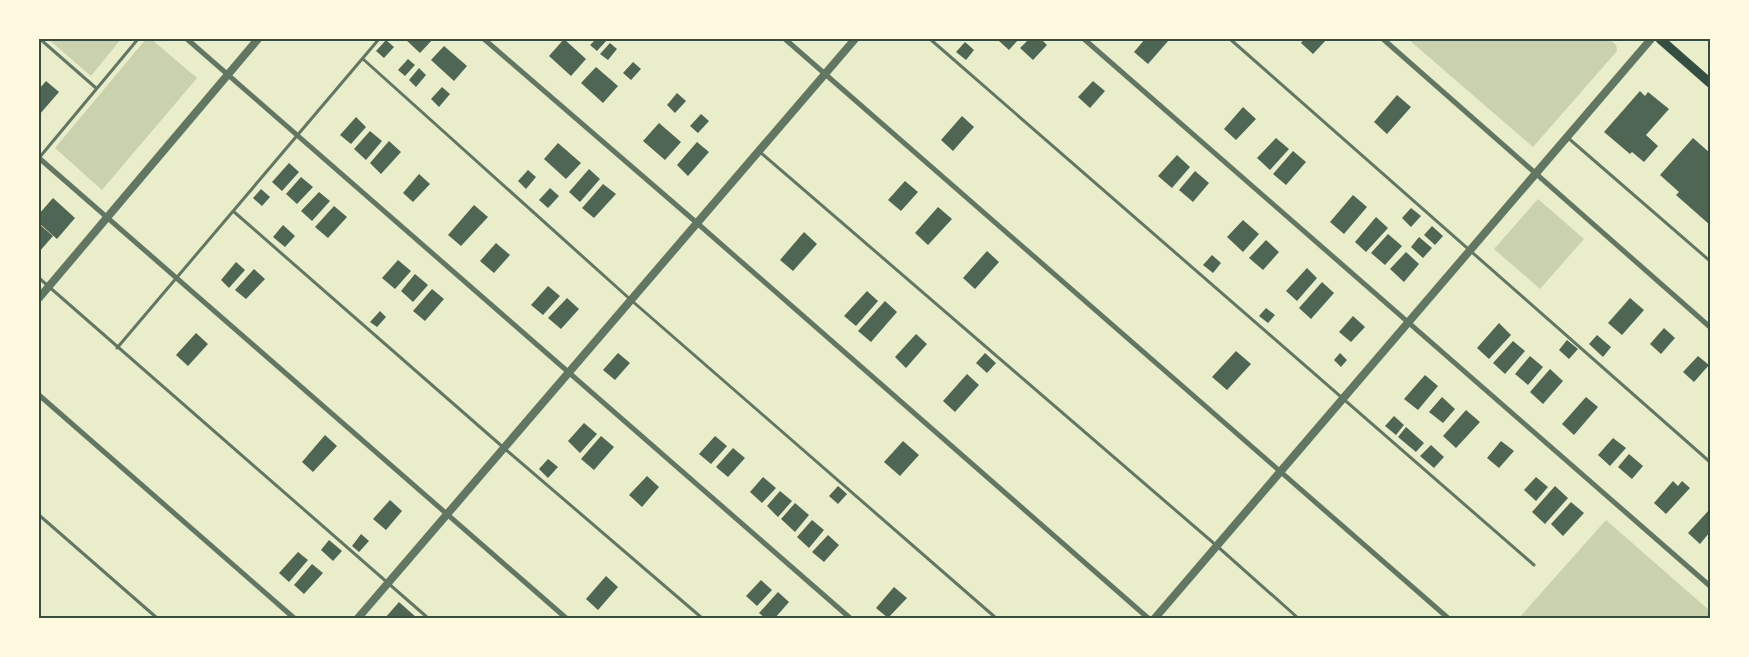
<svg xmlns="http://www.w3.org/2000/svg" width="1749" height="657" font-family="'Source Serif 4',serif">
<style>
.green{fill:#cad2ad}
.building{fill:#4f6655}
.lines{fill:none;stroke-linecap:round;stroke-linejoin:round}
.service{stroke:#617663;stroke-width:3}
.minor{stroke:#617663;stroke-width:5}
.tertiary{stroke:#617663;stroke-width:8}
.secondary{stroke:#344e41;stroke-width:9}
.neatline{fill:none;stroke:#344e41;stroke-width:2}
</style>
<rect width="100%" height="100%" fill="#e9edc9"/>
<path class="green" d="M48 39H121L91 76Z
M146 39H151L197 78 102 190 55 148Z
M1408 39H1609L1616 45 1617 51 1533 147Z
M1538 199 1584 239 1540 289 1494 249Z
M1606 520 1710 611V618H1519Z"/>
<path class="building" d="M405 39H433L420 53Z
M564 39 586 59 571 76 549 56Z
M596 39 607 40 597 51 590 45Z
M1001 39H1019L1009 50 999 41Z
M1029 39H1041L1047 45 1033 60 1020 48Z
M1145 39 1169 40 1148 64 1134 52Z
M1304 39H1327L1313 54 1301 43Z
M386 40 394 47 384 58 376 51Z
M965 42 974 50 966 60 956 52Z
M610 43 617 49 608 60 600 54Z
M444 46 467 66 454 81 431 60Z
M408 59 415 65 405 76 398 70Z
M633 62 641 69 631 80 623 73Z
M596 67 618 86 603 103 581 83Z
M419 68 426 75 416 87 409 80Z
M46 81 59 92 39 115V89Z
M1093 81 1105 91 1090 108 1078 97Z
M442 87 450 94 439 107 431 99Z
M1640 91 1645 96 1648 92 1669 109 1646 135 1658 146 1644 162 1632 152 1630 154 1604 132Z
M677 93 686 101 675 113 667 105Z
M1397 95 1411 107 1387 134 1374 122Z
M1243 107 1256 119 1236 140 1224 129Z
M701 114 709 121 698 133 690 126Z
M962 116 974 127 953 151 941 140Z
M356 117 366 127 351 144 340 135Z
M659 123 681 142 665 160 643 141Z
M370 131 382 141 366 160 354 149Z
M1276 138 1289 149 1270 170 1257 158Z
M1693 138 1710 153V225L1676 195 1679 192 1660 175Z
M389 141 401 152 381 174 370 163Z
M697 142 709 152 688 176 677 165Z
M558 143 581 163 566 179 544 159Z
M1293 151 1306 162 1286 185 1273 174Z
M1177 155 1190 167 1172 188 1158 176Z
M289 163 299 172 282 191 272 182Z
M589 169 600 179 580 202 569 192Z
M528 170 536 177 526 189 518 181Z
M1195 171 1209 183 1193 202 1179 190Z
M419 174 430 184 413 202 403 193Z
M301 177 313 187 297 204 286 194Z
M905 181 918 192 901 211 888 200Z
M603 184 616 194 594 218 582 208Z
M550 188 559 196 548 208 539 200Z
M261 189 270 197 262 206 253 198Z
M319 192 330 201 312 221 301 211Z
M1353 195 1367 207 1344 234 1330 222Z
M53 198 75 218 57 239 39 223V214Z
M474 205 488 217 461 246 448 235Z
M334 206 347 217 328 238 315 227Z
M938 207 952 219 928 245 915 233Z
M1411 208 1421 216 1411 227 1402 218Z
M1376 217 1388 228 1366 252 1355 242Z
M1243 220 1259 234 1243 252 1227 237Z
M39 224 53 236 39 252Z
M283 225 295 236 285 247 273 237Z
M1432 226 1443 236 1435 245 1424 235Z
M804 232 817 244 793 271 780 260Z
M1388 234 1402 246 1385 265 1371 253Z
M1419 237 1432 248 1423 258 1411 247Z
M1266 240 1279 252 1263 270 1249 258Z
M496 243 510 255 494 273 480 261Z
M987 251 999 262 975 289 963 278Z
M1406 252 1419 264 1404 282 1390 269Z
M1212 255 1221 263 1213 273 1203 265Z
M398 260 411 271 395 289 382 278Z
M236 262 245 270 229 288 221 280Z
M1307 268 1317 278 1297 301 1286 291Z
M254 269 265 279 246 299 235 290Z
M415 274 428 285 413 302 401 291Z
M1322 282 1334 293 1311 319 1299 308Z
M548 286 560 296 543 315 531 305Z
M432 289 444 299 425 321 413 311Z
M867 291 878 301 856 326 844 316Z
M567 298 579 309 561 329 548 318Z
M1630 298 1644 310 1622 335 1608 323Z
M885 301 897 312 871 342 858 331Z
M1266 308 1275 315 1268 323 1259 316Z
M380 311 386 317 377 327 370 322Z
M1353 316 1365 327 1351 342 1339 332Z
M1499 323 1511 335 1489 359 1477 348Z
M1664 328 1675 338 1661 354 1650 344Z
M196 333 208 344 188 366 176 355Z
M916 334 927 344 906 368 895 357Z
M1597 335 1611 347 1603 357 1589 344Z
M1567 340 1578 349 1569 359 1559 350Z
M1513 341 1525 351 1505 374 1493 363Z
M1236 351 1251 364 1227 390 1212 377Z
M618 353 630 363 615 380 603 370Z
M985 353 996 363 987 373 976 363Z
M1340 353 1347 360 1341 367 1334 360Z
M1530 356 1543 367 1528 385 1515 374Z
M1698 356 1709 365 1694 382 1683 372Z
M1550 369 1563 381 1543 404 1530 392Z
M967 374 979 385 955 412 943 401Z
M1425 375 1438 386 1418 410 1404 399Z
M1442 397 1455 409 1443 423 1429 412Z
M1586 397 1598 407 1574 435 1562 424Z
M1466 410 1480 422 1456 448 1443 436Z
M1394 416 1404 425 1396 435 1385 426Z
M584 423 597 434 580 453 568 441Z
M1406 427 1424 443 1416 452 1398 437Z
M325 435 337 446 313 472 302 462Z
M601 436 614 447 594 470 581 459Z
M715 436 727 446 711 464 699 454Z
M1613 438 1626 448 1610 466 1598 455Z
M903 441 919 455 900 476 884 462Z
M1501 441 1514 451 1499 468 1487 458Z
M1431 445 1444 457 1434 468 1420 456Z
M733 448 745 458 728 477 716 467Z
M1629 454 1643 466 1632 479 1618 467Z
M548 459 558 467 548 478 539 469Z
M647 476 659 487 642 507 629 495Z
M763 477 776 488 762 503 750 492Z
M1536 477 1548 487 1536 501 1524 490Z
M1673 481 1678 486 1682 481 1690 488 1666 514 1654 503Z
M838 486 847 494 838 504 829 496Z
M1555 486 1568 498 1545 524 1532 512Z
M780 491 792 501 778 517 767 506Z
M390 500 402 511 386 530 373 519Z
M1571 502 1584 513 1563 536 1551 524Z
M795 503 809 515 795 532 781 519Z
M1710 509V532L1700 544 1688 533Z
M812 520 824 530 809 548 797 537Z
M361 534 369 541 359 552 352 546Z
M828 535 839 545 824 562 812 552Z
M329 540 342 551 333 561 321 550Z
M298 552 308 560 289 582 279 573Z
M312 564 323 573 304 594 294 585Z
M606 576 618 587 598 610 586 599Z
M761 580 772 590 757 606 746 596Z
M894 587 907 598 888 618 876 608Z
M778 592 789 602 775 618H765L759 613Z
M399 602 417 618H385Z"/>
<g class="lines">
<path class="service" d="M40 39 96 88
M930 39 1534 565
M1230 39 1710 462
M363 59 631 300 996 618
M1567 137 1710 261
M760 152 1217 546 1298 618
M39 158 138 39
M233 211 504 448 702 618
M39 278 428 618
M117 348 379 39
M39 515 157 618"/>
<path class="minor" d="M187 39 850 618
M484 39 697 223 1148 618
M785 39 1448 618
M1084 39 1710 586
M1383 39 1710 327
M39 158 566 618
M39 395 294 618"/>
<path class="tertiary" d="M39 298 258 39
M358 618 855 39
M1155 618 1651 39"/>
<path class="secondary" d="M1660 39 1710 83"/>
</g>
<rect width="1749" height="657" fill="none" stroke="#fefae0" stroke-width="80"/>
<rect x="40" y="40" width="1669" height="577" class="neatline"/>
</svg>
